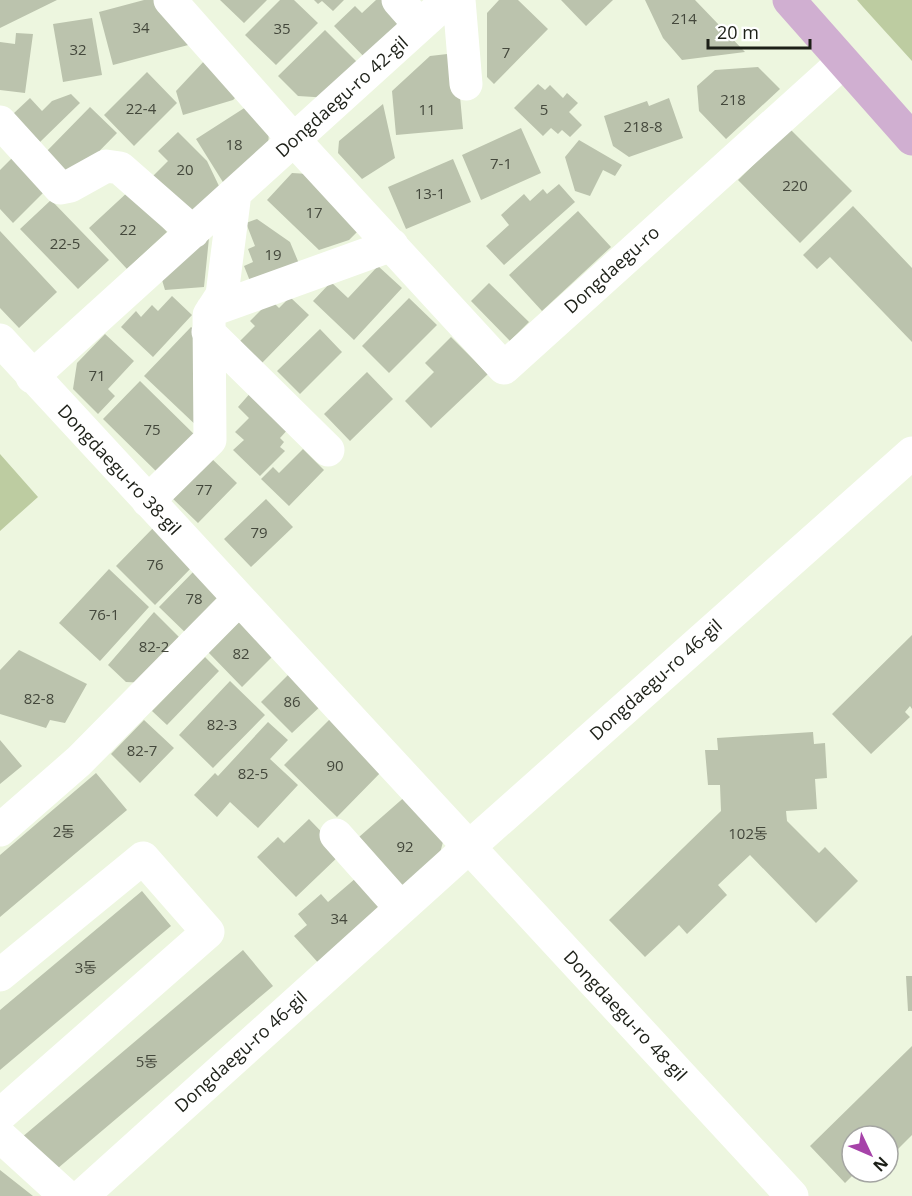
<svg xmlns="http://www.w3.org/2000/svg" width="912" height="1196" font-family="'Open Sans','Noto Sans KR',sans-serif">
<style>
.green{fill:#bdcca1}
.building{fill:#bbc3ad}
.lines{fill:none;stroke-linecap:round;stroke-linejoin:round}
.minor{stroke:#fff;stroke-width:33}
.major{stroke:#d0afd1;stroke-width:33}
.labels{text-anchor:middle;stroke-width:4.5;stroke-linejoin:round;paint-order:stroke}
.number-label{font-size:15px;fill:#44483c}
.street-label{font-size:18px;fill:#1c1f17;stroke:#fff}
</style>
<rect width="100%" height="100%" fill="#edf6df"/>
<path class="green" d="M857 0H912V61L863 7Z
M0 454 38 497 0 531Z"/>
<path class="building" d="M0 0H57L0 28Z
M144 0H155L192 44 113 65 99 12Z
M220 0H267L244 23Z
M280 0H294L318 23 276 65 245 35Z
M314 0H344L333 11 322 1 318 4Z
M376 0H385L404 32 371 64 334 26 355 6 362 13Z
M499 0H518L548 29 494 84 487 77V13Z
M561 0H613L586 26Z
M645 0H695L745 52 682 60 663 38Z
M92 18 102 75 63 82 53 24Z
M325 30 362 67 330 98 298 96 278 76Z
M16 33 33 34 25 93 0 90V42L15 44Z
M456 53 463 129 396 135 392 91 430 56Z
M206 59 238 95 233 100 183 115 176 91Z
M758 67 780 89 726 139 699 111 697 86 715 70Z
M147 72 177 103 134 146 104 115Z
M538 84 545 90 550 85 563 98 567 93 578 103 569 112 582 125 570 137 562 130 558 134 551 128 543 136 514 108Z
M71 94 80 103 40 142 13 114 30 98 42 111 52 101Z
M669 98 683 138 629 157 613 146 604 116 647 101 649 106Z
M383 104 395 158 362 179 338 153 339 141Z
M249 105 269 127 268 152 226 187 196 139Z
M90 107 117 133 70 181 43 155Z
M521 128 541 173 481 200 462 155Z
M790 129 852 191 800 243 738 180Z
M178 132 207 161 219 186 189 216 151 178 168 161 158 151Z
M579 140 622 165 615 176 603 170 590 196 575 191 565 157Z
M15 155 47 189 13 223 0 209V170Z
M453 159 471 202 406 229 388 187Z
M292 173 308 174 362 227 349 240 319 250 267 200Z
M559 184 575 202 504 265 486 246 509 225 501 215 524 194 530 201 543 189 547 194Z
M130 190 167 232 127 269 89 228Z
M51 200 109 260 78 289 20 229Z
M853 206 912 268V342L830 257 817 269 803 255Z
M578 211 611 247 542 311 509 275Z
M257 219 290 242 300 266 252 286 244 266 253 262 248 249 255 246 246 223Z
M0 231 57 292 19 328 0 308Z
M209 238 204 287 165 290 162 280Z
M378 266 402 288 354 340 313 301 331 282 348 298Z
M489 283 529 322 510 341 471 301Z
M172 296 192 315 153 357 121 327 136 311 141 317 152 305 158 311Z
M290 297 309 315 262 363 239 342 255 326 250 321 271 300 279 308Z
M409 298 437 325 389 373 362 346Z
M191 327 203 337 200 429 144 376Z
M320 329 342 352 300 394 277 371Z
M105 334 134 361 108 389 115 396 98 414 73 389 77 363Z
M451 337 488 374 431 428 405 401 434 372 425 363Z
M367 372 393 399 350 441 324 414Z
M140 381 201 441 164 479 103 419Z
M253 390 290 427 280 438 284 442 280 447 285 451 260 476 233 450 244 440 235 432 249 418 238 407Z
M303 449 324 470 289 506 261 479 273 467 279 473Z
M210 457 237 483 198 523 171 497Z
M266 499 293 527 251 567 224 539Z
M155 526 194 565 155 605 116 566Z
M197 568 220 590V612L193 640 159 607Z
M109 569 149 607 100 661 59 623Z
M154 612 186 644 148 683 126 682 108 665Z
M239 622 273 656 242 687 208 652Z
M912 635V709L910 706 905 712 910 717 871 754 832 714Z
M19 650 87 684 65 723 50 720 46 728 0 714V670Z
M205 657 219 671 167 725 152 711Z
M292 671 324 703 292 733 261 702Z
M230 681 265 715 213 768 179 735Z
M334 715 386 767 337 817 284 765Z
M144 720 174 748 140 783 111 754Z
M268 722 288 740 270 759 298 785 258 828 230 802 217 817 194 795 215 773 218 776Z
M813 732 814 744 825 743 827 778 815 779 817 809 786 811 787 821 819 853 825 847 858 881 816 923 750 855 718 885 727 895 687 934 679 925 645 957 609 920 721 811 720 785H708L705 750H718L717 738Z
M0 740 22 766 0 784Z
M96 773 127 810 0 917V855Z
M408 794 444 838 439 857 403 888 359 837Z
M309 819 342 853 296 897 257 857 278 837 284 843Z
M356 878 385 911 322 967 294 936 307 925 298 914 321 894 328 902Z
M142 891 171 926 0 1070V1010Z
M243 950 273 986 51 1174 21 1138Z
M906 976H912V1011H908Z
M912 1046V1135L888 1159V1136H852V1172H856L845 1183 810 1146Z
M0 1170 33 1196H0Z"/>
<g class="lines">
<path class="minor" d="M170 0 294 140 504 368 843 62
M398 0 420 25
M459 0 466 84
M0 122 60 188 70 186 106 166 120 168 193 232
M212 310 392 245
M208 332 328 450
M0 340 792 1196
M32 377 448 0
M148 501 210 440 209 315 222 295 235 193
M0 830 79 761 239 599
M336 835 401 908
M0 975 143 858 208 932 0 1115
M0 1136 66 1196
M82 1196 469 847 912 453"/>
<path class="major" d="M789 0 912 139"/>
</g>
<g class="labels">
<g class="number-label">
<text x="684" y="24">214</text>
<text x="141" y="33">34</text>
<text x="282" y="34">35</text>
<text x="78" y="55">32</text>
<text x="506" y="58">7</text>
<text x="733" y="105">218</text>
<text x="141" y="114">22-4</text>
<text x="427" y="115">11</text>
<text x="544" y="115">5</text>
<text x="643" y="132">218-8</text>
<text x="234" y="150">18</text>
<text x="501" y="169">7-1</text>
<text x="185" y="175">20</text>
<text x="795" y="191">220</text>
<text x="430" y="199">13-1</text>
<text x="314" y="218">17</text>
<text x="128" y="235">22</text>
<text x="65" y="249">22-5</text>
<text x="273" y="260">19</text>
<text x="97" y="381">71</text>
<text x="152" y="435">75</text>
<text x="204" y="495">77</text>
<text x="259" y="538">79</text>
<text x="155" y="570">76</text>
<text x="194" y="604">78</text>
<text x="104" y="620">76-1</text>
<text x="154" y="652">82-2</text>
<text x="241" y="659">82</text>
<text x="39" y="704">82-8</text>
<text x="292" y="707">86</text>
<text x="222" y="730">82-3</text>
<text x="142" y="756">82-7</text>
<text x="335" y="771">90</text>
<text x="253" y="779">82-5</text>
<text x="64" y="837">2동</text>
<text x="748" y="839">102동</text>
<text x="405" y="852">92</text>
<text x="339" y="924">34</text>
<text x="86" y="973">3동</text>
<text x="147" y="1067">5동</text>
</g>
<g class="street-label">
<text transform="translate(342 97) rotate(-42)" y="6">Dongdaegu-ro 42-gil</text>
<text transform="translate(612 270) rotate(-42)" y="6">Dongdaegu-ro</text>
<text transform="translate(119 470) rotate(47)" y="6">Dongdaegu-ro 38-gil</text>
<text transform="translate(656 680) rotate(-42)" y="6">Dongdaegu-ro 46-gil</text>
<text transform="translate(625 1016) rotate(47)" y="6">Dongdaegu-ro 48-gil</text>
<text transform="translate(241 1052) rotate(-42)" y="6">Dongdaegu-ro 46-gil</text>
</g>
</g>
<g transform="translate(870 1154) rotate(134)"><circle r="28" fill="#ffffff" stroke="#a4a5a2" stroke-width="1.5"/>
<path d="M0-4.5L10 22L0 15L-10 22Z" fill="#a643a9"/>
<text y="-9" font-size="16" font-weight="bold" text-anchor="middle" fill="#1c1f17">N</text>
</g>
<path d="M708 39v9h102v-9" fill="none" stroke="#1c1f17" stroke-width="3"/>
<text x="717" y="39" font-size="18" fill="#1c1f17" stroke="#ffffff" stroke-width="4.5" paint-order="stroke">20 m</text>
</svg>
